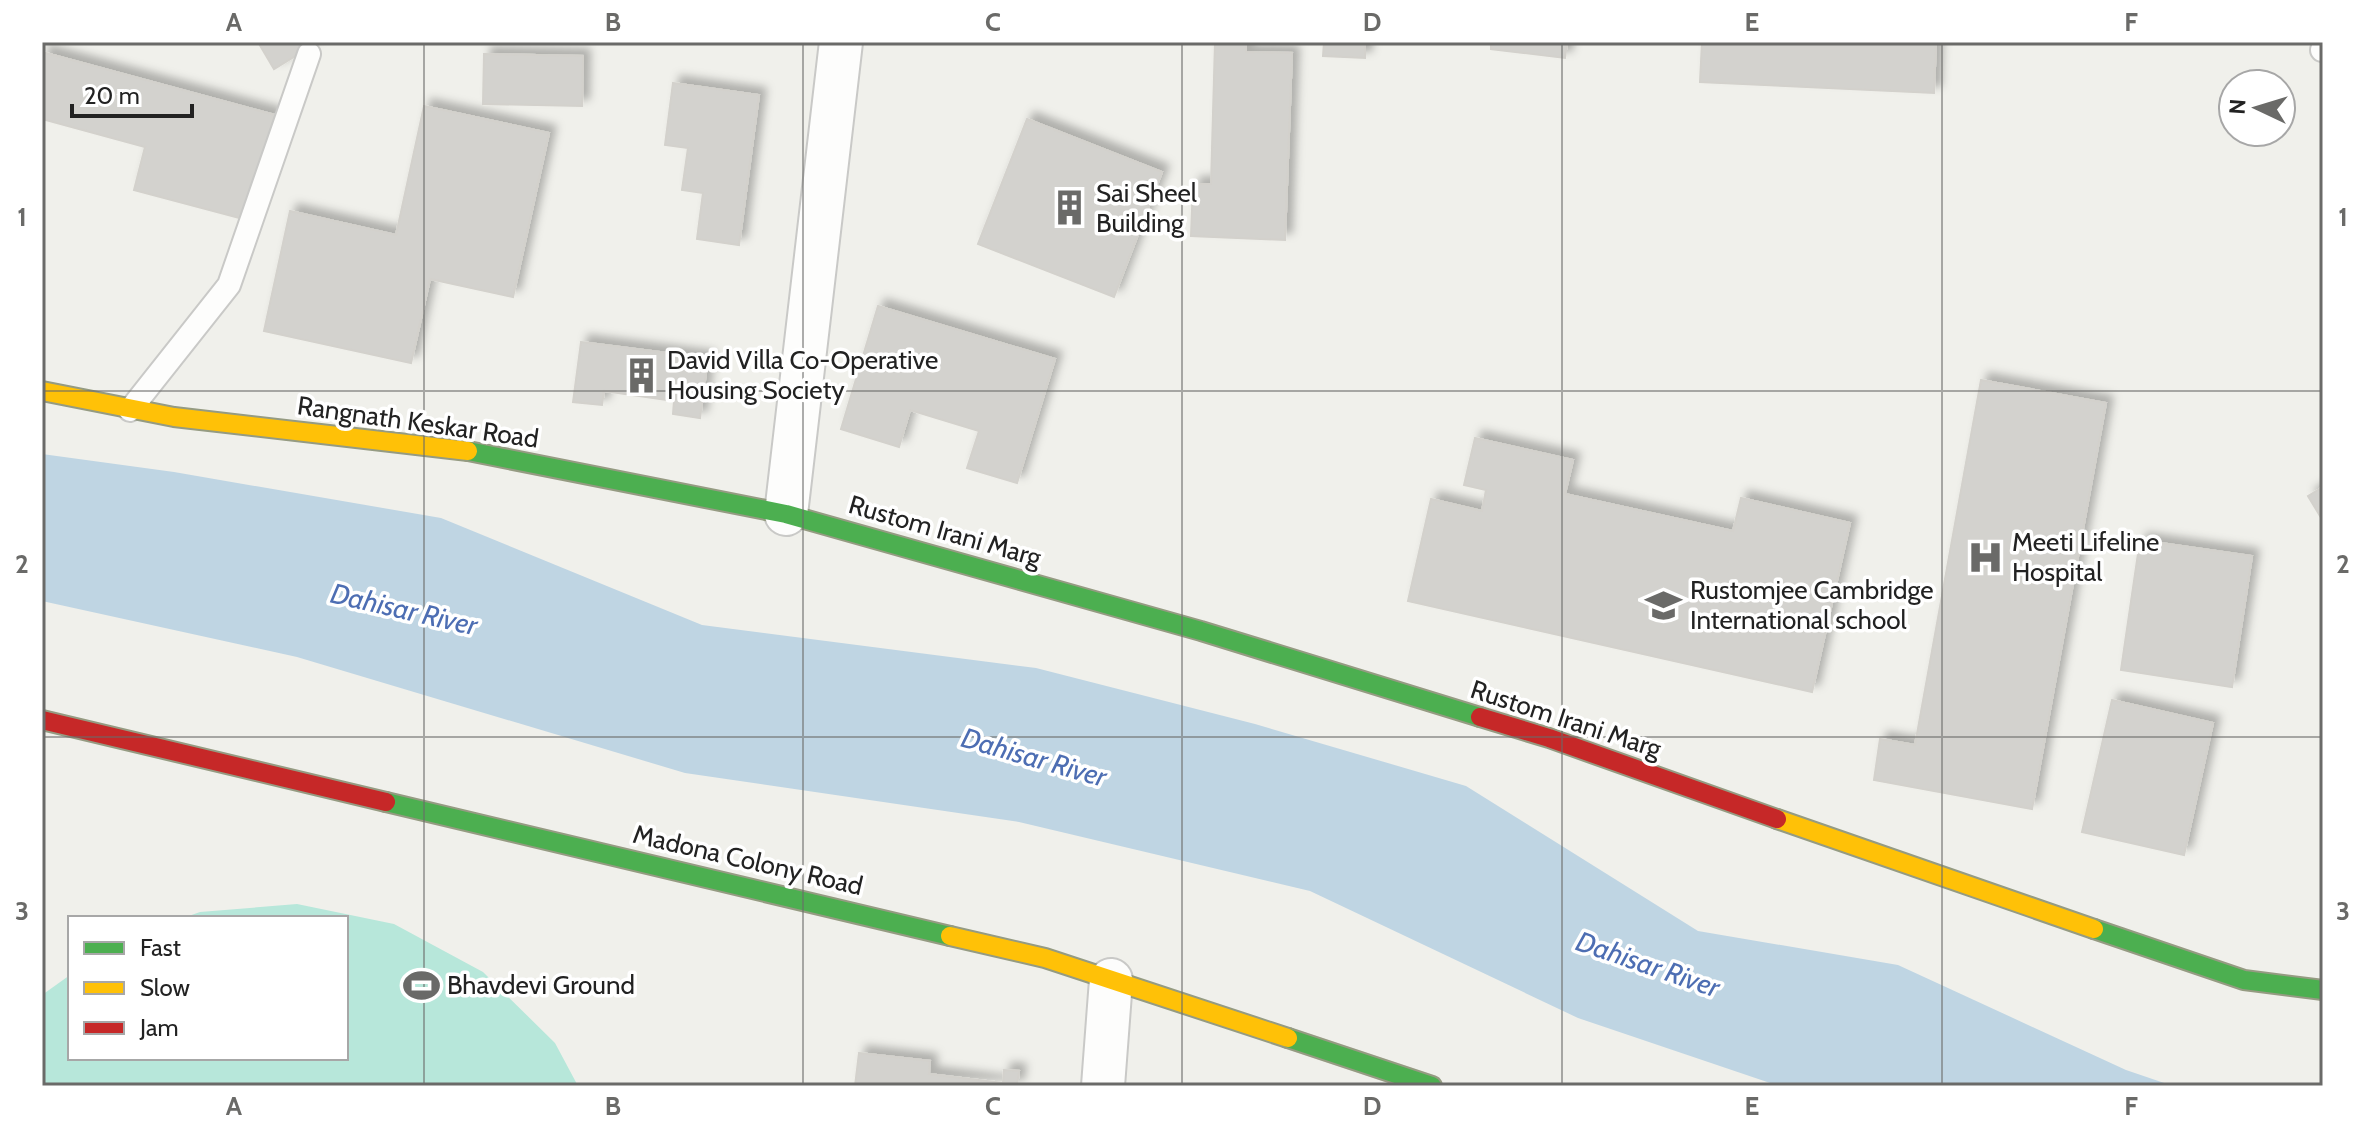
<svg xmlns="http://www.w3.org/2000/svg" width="2365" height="1128" font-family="Cabin,sans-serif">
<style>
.pitch{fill:#b7e7da}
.water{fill:#bfd5e3}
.building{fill:#d3d2ce;stroke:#d3d1cc;stroke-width:2;filter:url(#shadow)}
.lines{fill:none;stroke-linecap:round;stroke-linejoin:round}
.lane-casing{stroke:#c9c9c7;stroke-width:26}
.street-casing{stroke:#c9c9c7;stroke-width:46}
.fast-casing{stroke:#959b82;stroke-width:22}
.slow-casing{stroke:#959b82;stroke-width:22}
.jam-casing{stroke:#959b82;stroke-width:22}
.lane{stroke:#fdfdfc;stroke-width:22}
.street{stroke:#fdfdfc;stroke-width:42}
.fast{stroke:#4caf50;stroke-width:18}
.slow{stroke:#ffc107;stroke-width:18}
.jam{stroke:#c62828;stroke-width:18}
.grid{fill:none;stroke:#6a6a68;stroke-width:2;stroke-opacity:0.55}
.labels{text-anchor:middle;stroke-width:7;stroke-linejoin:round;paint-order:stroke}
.poi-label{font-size:26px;fill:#222;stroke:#fff;text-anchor:start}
.street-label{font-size:26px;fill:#222;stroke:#fff}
.water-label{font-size:28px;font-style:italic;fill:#4d6eb3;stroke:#fff}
.neatline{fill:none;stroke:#6a6a68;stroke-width:3}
.grid-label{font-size:26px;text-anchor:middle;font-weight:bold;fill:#6a6a68}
</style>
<defs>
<filter id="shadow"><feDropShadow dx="7" dy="-7" stdDeviation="4" flood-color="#0004"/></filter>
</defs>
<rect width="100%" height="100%" fill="#f0f0eb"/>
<path class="pitch" d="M297 904 394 924 483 972 555 1043 578 1086H42V995L70 975V1058H346V918H183L200 912Z"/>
<path class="water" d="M42 454 174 472 441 518 702 625 1036 668 1255 724 1466 786 1698 931 1898 965 2126 1070 2173 1086H1779L1578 1018 1310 891 1019 822 685 773 297 657 42 601Z"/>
<path class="building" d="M258 42H318L274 69Z
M1215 42H1246V52L1292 53 1285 240 1191 236 1193 184H1211Z
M1324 42H1365V58L1323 56Z
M1491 42H1567L1565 58 1491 49Z
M1702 42H1936L1934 93 1700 82Z
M42 52 275 115 247 220 134 190 145 147 42 119Z
M484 54 583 56 582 106 483 104Z
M673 83 759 95 739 245 697 239 703 193 682 190 688 148 665 145Z
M424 106 549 133 513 297 430 279 411 363 264 331 290 211 396 235Z
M1027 119 1162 172 1114 297 978 244Z
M878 306 1055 359 1017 483 967 468 979 431 910 410 899 447 841 429Z
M581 342 708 358 700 418 673 414 674 401 604 391 602 405 573 402Z
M1981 380 2106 403 2032 809 1874 780 1880 739 1915 745Z
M1475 438 1573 460 1565 494 1733 531 1741 498 1850 523 1812 692 1408 601 1431 499 1482 511 1486 490 1464 485Z
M2323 487V521L2308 496Z
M2140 540 2252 556 2232 687 2121 670Z
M2112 700 2213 723 2184 855 2082 832Z
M859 1053 930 1061 929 1074 1003 1083 1004 1070 1019 1071 1017 1086H855Z"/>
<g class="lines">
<defs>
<path id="lane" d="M2322 50H2323
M130 410 229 285 309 54"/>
<path id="street" d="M786 514 841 42
M1103 1086 1111 980"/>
<path id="fast" d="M468 451 786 514 1201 631 1480 717
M386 802 950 936
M2094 929 2244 980 2323 990
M1288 1038 1432 1086"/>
<path id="slow" d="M42 391 174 417 468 451
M1777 819 2094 929
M950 936 1045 958 1288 1038"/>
<path id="jam" d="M1480 717 1549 738 1777 819
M42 720 386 802"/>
</defs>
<use href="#lane" class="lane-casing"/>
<use href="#street" class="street-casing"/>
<use href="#fast" class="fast-casing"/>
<use href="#slow" class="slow-casing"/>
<use href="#jam" class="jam-casing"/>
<use href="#lane" class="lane"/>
<use href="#street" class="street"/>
<use href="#fast" class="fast"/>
<use href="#slow" class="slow"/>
<use href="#jam" class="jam"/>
</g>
<path class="grid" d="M424 42V1086M803 42V1086M1182 42V1086M1562 42V1086M1942 42V1086M42 391H2323M42 737H2323"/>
<defs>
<symbol id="building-bare" viewBox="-9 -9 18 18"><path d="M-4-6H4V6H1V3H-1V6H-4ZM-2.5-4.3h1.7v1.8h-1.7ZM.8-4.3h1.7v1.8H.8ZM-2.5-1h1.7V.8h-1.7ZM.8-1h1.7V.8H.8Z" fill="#6a6a68" stroke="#fff" stroke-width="2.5" paint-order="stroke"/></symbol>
<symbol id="hospital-bare" viewBox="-9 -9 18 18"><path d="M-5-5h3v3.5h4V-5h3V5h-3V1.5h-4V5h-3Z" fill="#6a6a68" stroke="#fff" stroke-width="2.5" paint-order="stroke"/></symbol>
<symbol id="school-bare" viewBox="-9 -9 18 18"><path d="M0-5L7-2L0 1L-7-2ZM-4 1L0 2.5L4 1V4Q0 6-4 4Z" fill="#6a6a68" stroke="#fff" stroke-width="2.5" paint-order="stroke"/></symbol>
<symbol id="stadium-bare" viewBox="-9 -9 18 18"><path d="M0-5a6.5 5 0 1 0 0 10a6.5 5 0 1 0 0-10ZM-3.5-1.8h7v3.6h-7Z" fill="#6a6a68" stroke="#fff" stroke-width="2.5" paint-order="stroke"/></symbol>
</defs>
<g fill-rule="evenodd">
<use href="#building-bare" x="1044" y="182" width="51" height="51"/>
<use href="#building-bare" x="616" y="350" width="51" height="51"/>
<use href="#hospital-bare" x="1960" y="532" width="51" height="51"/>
<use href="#school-bare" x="1638" y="580" width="51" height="51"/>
<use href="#stadium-bare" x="396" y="960" width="51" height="51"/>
</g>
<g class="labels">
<g class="poi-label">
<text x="1096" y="202">Sai Sheel<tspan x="1096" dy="30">Building</tspan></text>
<text x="667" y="369">David Villa Co-Operative<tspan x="667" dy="30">Housing Society</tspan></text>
<text x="2012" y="551">Meeti Lifeline<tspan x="2012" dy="30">Hospital</tspan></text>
<text x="1690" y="599">Rustomjee Cambridge<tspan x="1690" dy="30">International school</tspan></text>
<text x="447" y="994">Bhavdevi Ground</text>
</g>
<g class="street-label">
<text transform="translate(418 422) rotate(8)" y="9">Rangnath Keskar Road</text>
<text transform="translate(945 531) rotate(16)" y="9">Rustom Irani Marg</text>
<text transform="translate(1566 719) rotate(18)" y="9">Rustom Irani Marg</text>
<text transform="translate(748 860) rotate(13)" y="9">Madona Colony Road</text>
</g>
<g class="water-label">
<text transform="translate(404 609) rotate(13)" y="10">Dahisar River</text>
<text transform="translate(1034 757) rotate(16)" y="10">Dahisar River</text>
<text transform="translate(1648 964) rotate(19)" y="10">Dahisar River</text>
</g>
</g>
<rect width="2365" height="1128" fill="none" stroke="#ffffff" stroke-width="88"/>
<rect x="68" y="916" width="280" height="144" fill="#ffffff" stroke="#a7a7a7" stroke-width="2"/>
<rect x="84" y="942" width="40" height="12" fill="#4caf50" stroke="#a7a7a7" stroke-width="2"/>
<text x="140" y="956" font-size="24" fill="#222222">Fast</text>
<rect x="84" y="982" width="40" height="12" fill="#ffc107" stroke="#a7a7a7" stroke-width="2"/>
<text x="140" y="996" font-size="24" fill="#222222">Slow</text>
<rect x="84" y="1022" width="40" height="12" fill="#c62828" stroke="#a7a7a7" stroke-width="2"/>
<text x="140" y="1036" font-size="24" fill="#222222">Jam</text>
<g transform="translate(2257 108) rotate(274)"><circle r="38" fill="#ffffff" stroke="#a7a7a7" stroke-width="2"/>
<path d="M0-6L14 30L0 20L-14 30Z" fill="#6a6a68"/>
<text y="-12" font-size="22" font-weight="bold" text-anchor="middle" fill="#222222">N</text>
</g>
<path d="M72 104v12h120v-12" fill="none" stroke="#222222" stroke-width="4"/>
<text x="84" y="104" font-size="24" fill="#222222" stroke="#ffffff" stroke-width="6" paint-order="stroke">20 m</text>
<rect x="44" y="44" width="2277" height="1040" class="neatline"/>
<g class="grid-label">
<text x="234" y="31">A</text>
<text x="613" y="31">B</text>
<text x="993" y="31">C</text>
<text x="1372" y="31">D</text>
<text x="1752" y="31">E</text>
<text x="2131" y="31">F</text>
<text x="22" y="226">1</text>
<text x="2343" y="226">1</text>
<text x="22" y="573">2</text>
<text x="2343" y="573">2</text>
<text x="22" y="920">3</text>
<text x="2343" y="920">3</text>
<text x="234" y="1115">A</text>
<text x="613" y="1115">B</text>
<text x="993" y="1115">C</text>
<text x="1372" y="1115">D</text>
<text x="1752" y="1115">E</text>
<text x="2131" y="1115">F</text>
</g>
</svg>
